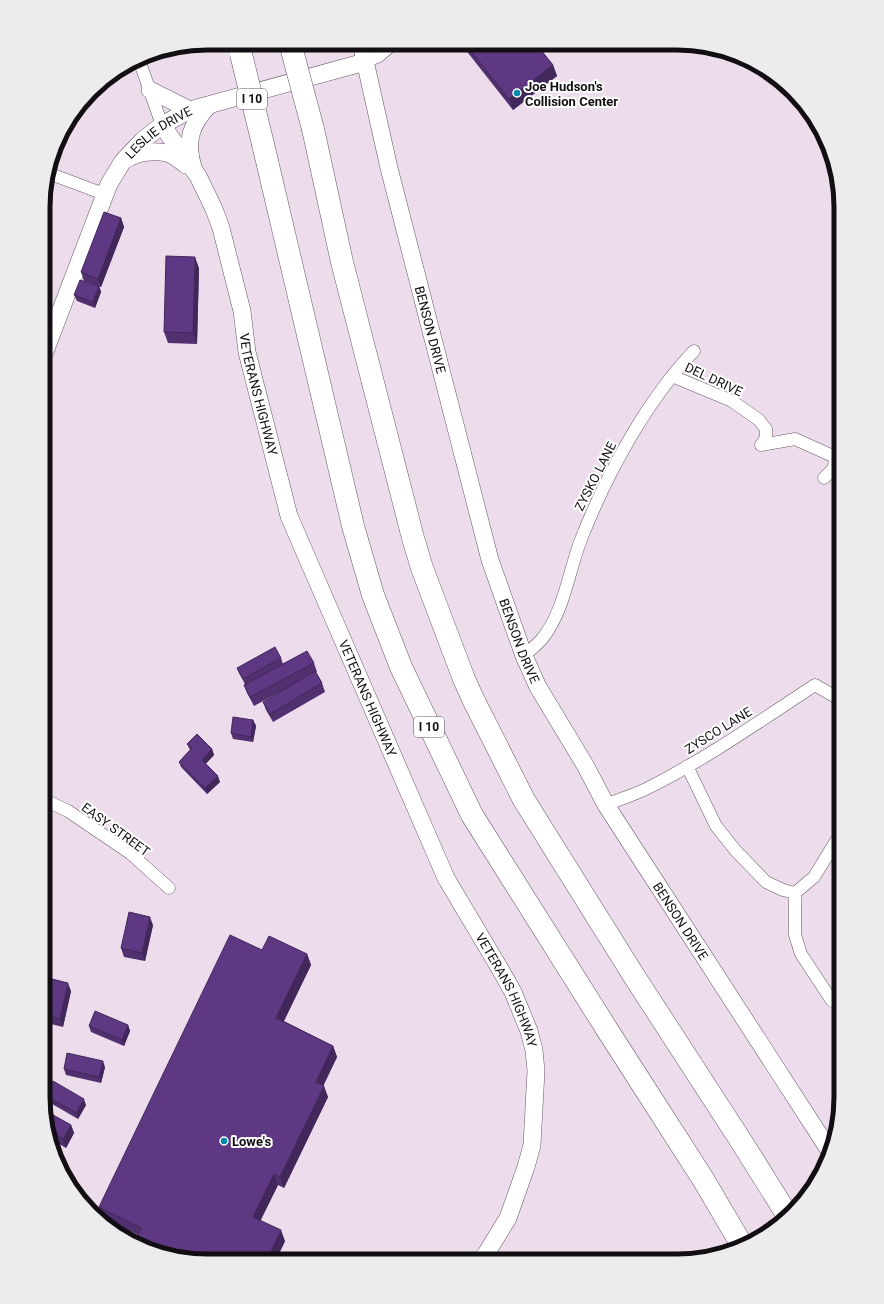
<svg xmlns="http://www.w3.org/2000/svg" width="884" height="1304" font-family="Roboto,sans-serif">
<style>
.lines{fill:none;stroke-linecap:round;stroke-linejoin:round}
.street-casing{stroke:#655865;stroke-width:13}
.secondary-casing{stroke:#655865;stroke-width:18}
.highway-casing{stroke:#655865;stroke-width:23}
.street{stroke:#fff;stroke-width:12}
.secondary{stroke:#fff;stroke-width:17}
.highway{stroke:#fff;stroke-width:22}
.highway-bridge-casing{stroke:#655865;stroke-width:23;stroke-linecap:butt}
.highway-bridge{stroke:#fff;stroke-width:22}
.wall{fill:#513070}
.shaded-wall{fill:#42275b}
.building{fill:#5e3882;stroke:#42275b}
.poi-dot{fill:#008aa9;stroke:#fff;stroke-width:1.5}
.labels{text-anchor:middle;stroke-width:4;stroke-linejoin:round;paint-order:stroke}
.shield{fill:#fff;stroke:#5a565a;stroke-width:1}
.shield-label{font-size:12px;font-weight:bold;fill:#130e13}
.poi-label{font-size:13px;font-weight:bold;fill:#130e13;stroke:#fff;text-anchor:start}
.street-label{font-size:13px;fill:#130e13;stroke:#fff}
.rim{fill:none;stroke:#130e13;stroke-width:5}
</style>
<rect width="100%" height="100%" fill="#edddec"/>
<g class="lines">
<defs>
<path id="street" d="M139 60 162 125
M365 62 379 56 393 44
M48 173 104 194
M672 376 732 401 759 420 766 429V438L761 445
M761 445 795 439 835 457 834 468 824 478
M524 656C530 650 537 645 542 639 566 609 569 566 584 532 609 470 648 399 694 351
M687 766 716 826 736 851 766 882 783 890 795 893
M43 799 68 811 130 853 169 888
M606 805C620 799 634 795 648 788 706 759 760 721 815 685L841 700
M795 893V935L801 954 832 1001
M795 893 814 877 841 833"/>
<g id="secondary">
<path id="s1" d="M361 43 389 168 490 560 524 656 538 687 585 765 606 805 831 1153"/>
<path d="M150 90 190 110"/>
<path id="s2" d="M162 125 198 176 214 209 221 228 242 311 247 352 289 516 446 878 500 969 513 992 529 1031 534 1050 536 1071 532 1145 526 1167 508 1218 486 1254 480 1260"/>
<path d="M127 159C138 152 154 150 167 153 174 155 181 161 186 165"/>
<path d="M193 167C185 141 191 124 209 105"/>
<path id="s3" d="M44 354 109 184 123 161 142 141 162 125 190 110 365 62"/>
</g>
<path id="highway" d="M313 129 342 262 413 538 422 568 464 679 473 699 524 800 634 976 741 1141 788 1216
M263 144 353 526 373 595 401 667 472 815 608 1031 703 1179 743 1247"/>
</defs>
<use href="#street" class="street-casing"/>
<use href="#secondary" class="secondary-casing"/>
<use href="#highway" class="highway-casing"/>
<use href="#street" class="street"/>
<use href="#secondary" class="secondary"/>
<use href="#highway" class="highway"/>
<defs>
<path id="highway-bridge" d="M290 43 313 129
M241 54 263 144"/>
</defs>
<use href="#highway-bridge" class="highway-bridge-casing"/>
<use href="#highway-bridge" class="highway-bridge"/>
</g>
<path class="wall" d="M461 44H536L553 65 557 76 513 110Z
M121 218 124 227 101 287 84 281 81 272Z
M199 268 197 344 168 343 164 332Z
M99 286 101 292 95 308 77 301 74 295Z
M281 658 283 664 314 663 317 672H316L322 683 325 692 273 722 266 710 263 702 287 688 254 706 247 693 244 685 245 684 239 673 237 668Z
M253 720 256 726 253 742 233 739 231 733Z
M187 744 212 749 214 755 205 764 220 782 207 794 181 767 179 762 190 750Z
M153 925 145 961 124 957 121 948Z
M262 950 307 954 311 965 284 1021 333 1046 337 1057 323 1085 328 1097 284 1188 278 1185 260 1220 285 1241 276 1260H186L144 1249 138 1245 136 1239 138 1235 103 1218 99 1207Z
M71 991 63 1027 47 1023 44 1015Z
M128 1025 130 1031 124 1046 91 1032 89 1026Z
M105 1067 101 1083 66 1075 64 1069Z
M45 1095 86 1105 78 1119 47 1101Z
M46 1111 71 1125 74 1133 66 1148 54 1141 52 1144Z"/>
<path class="shaded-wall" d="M553 65 557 76 513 110 509 99Z
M121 218 124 227 101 287 98 279Z
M195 257 199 268 197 344 193 333Z
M99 286 101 292 95 308 93 302Z
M47 651 50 659 45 675 44 672V660Z
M253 720 256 726 253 742 251 737Z
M212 749 214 755 204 766 202 760Z
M218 776 220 782 207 794 205 788Z
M150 917 153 925 145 961 142 953Z
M307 954 311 965 280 1029 276 1018Z
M46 977 49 985 43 1008V988Z
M68 983 71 991 63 1027 60 1019Z
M128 1025 130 1031 124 1046 122 1040Z
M333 1046 337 1057 320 1093 316 1082Z
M103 1061 105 1067 101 1083 99 1077Z
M324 1086 328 1097 284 1188 280 1177Z
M84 1099 86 1105 78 1119 76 1113Z
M71 1125 74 1133 66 1148 63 1139Z
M51 1132 54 1141 52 1144 50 1134Z
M274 1174 278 1185 257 1228 253 1217Z
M281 1230 285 1241 276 1260H267Z"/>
<path class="building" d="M465 44H536L553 65 509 99Z
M104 212 121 218 98 279 81 272Z
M166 256 195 257 193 333 164 332Z
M80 280 99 286 93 302 74 295Z
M275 647 281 658 243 679 237 668Z
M44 649 47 651 44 660Z
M307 651 314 663 250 697 244 685Z
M315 671 322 683 270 714 263 702Z
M233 717 253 720 251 737 231 733Z
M197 734 212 749 202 760 218 776 205 788 179 762 192 748 187 744Z
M129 912 150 917 142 953 121 948Z
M230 935 262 950 269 936 307 954 276 1018 333 1046 316 1082 324 1086 280 1177 274 1174 253 1217 281 1230 267 1260H240L234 1257 232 1260H186L172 1256 136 1239 141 1228 99 1207Z
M43 976 46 977 43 988Z
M52 979 68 983 60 1019 44 1015Z
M95 1011 128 1025 122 1040 89 1026Z
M67 1053 103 1061 99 1077 64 1069Z
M53 1081 84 1099 76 1113 45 1095Z
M46 1111 71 1125 63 1139 51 1132 50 1134Z"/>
<g class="poi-dot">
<circle cx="517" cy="93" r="4"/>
<circle cx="224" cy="1141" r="4"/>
</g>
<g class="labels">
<g class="shield">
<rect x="237" y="89" width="30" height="20" rx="3"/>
<rect x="414" y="717" width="30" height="20" rx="3"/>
</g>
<g class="shield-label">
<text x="252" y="103">I 10</text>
<text x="429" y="731">I 10</text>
</g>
<g class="poi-label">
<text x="525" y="91">Joe Hudson's<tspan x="525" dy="15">Collision Center</tspan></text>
<text x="232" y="1146">Lowe's</text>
</g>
<g class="street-label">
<text dy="5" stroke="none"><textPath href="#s3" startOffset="255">LESLIE DRIVE</textPath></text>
<text dy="5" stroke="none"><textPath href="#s1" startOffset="295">BENSON DRIVE</textPath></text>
<text transform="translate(714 379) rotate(25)" y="5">DEL DRIVE</text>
<text dy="5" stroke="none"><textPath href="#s2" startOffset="290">VETERANS HIGHWAY</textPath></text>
<text transform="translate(595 476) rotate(-63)" y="5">ZYSKO LANE</text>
<text dy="5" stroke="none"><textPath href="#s1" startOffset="619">BENSON DRIVE</textPath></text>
<text dy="5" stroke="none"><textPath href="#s2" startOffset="614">VETERANS HIGHWAY</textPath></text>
<text transform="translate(718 730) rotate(-32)" y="5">ZYSCO LANE</text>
<text transform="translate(116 829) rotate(36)" y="5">EASY STREET</text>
<text dy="5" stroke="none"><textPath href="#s1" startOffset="943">BENSON DRIVE</textPath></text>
<text dy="5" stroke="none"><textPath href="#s2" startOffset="938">VETERANS HIGHWAY</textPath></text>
</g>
</g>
<path d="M0 0H884V1304H0ZM207 50H677A157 157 0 0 1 834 207V1097A157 157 0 0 1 677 1254H207A157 157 0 0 1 50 1097V207A157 157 0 0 1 207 50Z" fill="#ececec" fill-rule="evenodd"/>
<path class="rim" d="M207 50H677A157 157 0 0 1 834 207V1097A157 157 0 0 1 677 1254H207A157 157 0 0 1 50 1097V207A157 157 0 0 1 207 50Z"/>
</svg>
